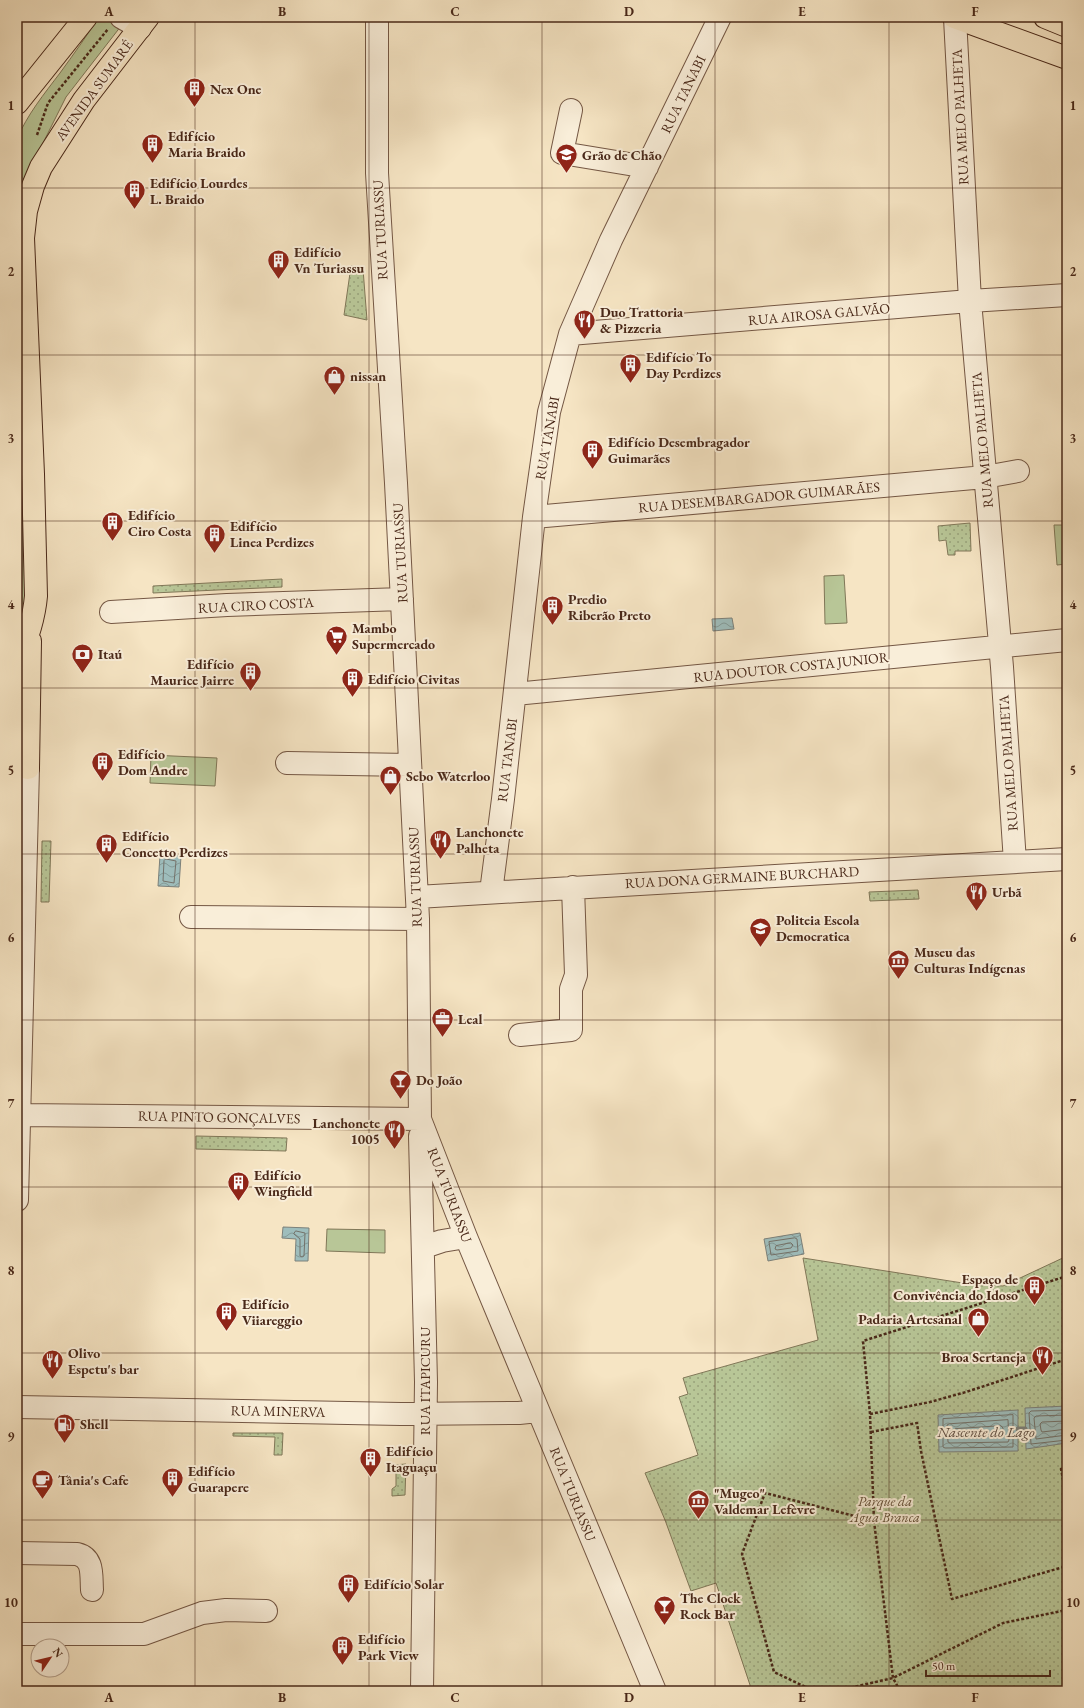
<svg xmlns="http://www.w3.org/2000/svg" width="1084" height="1708" font-family="'EB Garamond',serif">
<style>
.grass{fill:#b8c697;stroke:#807758}
.park{fill:url(#park-dots);stroke:#807758}
.water{fill:url(#water-waves);stroke:#7c817b}
.lines{fill:none;stroke-linecap:round;stroke-linejoin:round}
.shore{stroke:#74726a;stroke-width:1}
.stream{stroke:#7c817b;stroke-width:5}
.minor-casing{stroke:#745744;stroke-width:24}
.major-casing{stroke:#492819;stroke-width:24}
.path{stroke:#492819;stroke-width:2.5;stroke-dasharray:3 2;stroke-linecap:butt}
.minor{stroke:#f9eed9;stroke-width:22}
.major{stroke:#f6e5c4;stroke-width:22}
.grid{fill:none;stroke:#492819;stroke-width:1;stroke-opacity:0.55}
.labels{text-anchor:middle;stroke-width:4;stroke-linejoin:round;paint-order:stroke}
.poi-label{font-size:14px;font-weight:bold;fill:#492819;stroke:#f9eed9;text-anchor:start}
.street-label{font-size:14px;fill:#492819;stroke:#f9eed9}
.park-label{font-size:14px;font-style:italic;fill:#655038;stroke:#f9eed9}
.water-label{font-size:15px;font-style:italic;fill:#5e4d42;stroke:#f9eed9}
.neatline{fill:none;stroke:#492819;stroke-width:1.5}
.grid-label{font-size:13px;text-anchor:middle;font-weight:bold;fill:#492819}
</style>
<defs>
<pattern id="park-dots" width="8" height="8" patternUnits="userSpaceOnUse"><rect width="8" height="8" fill="#b8c697"/><path d="M2 2h.1M6 6h.1" fill="none" stroke="#98a17a" stroke-width="1.8" stroke-linecap="round"/></pattern>
<pattern id="water-waves" width="16" height="10" patternUnits="userSpaceOnUse"><rect width="16" height="10" fill="#9ebdbc"/><path d="M0 5q4-4 8 0t8 0" fill="none" stroke="#839a98"/></pattern>
</defs>
<rect width="100%" height="100%" fill="#f6e5c4"/>
<filter id="stains"><feTurbulence type="fractalNoise" baseFrequency=".005" numOctaves="4"/><feColorMatrix values="0 0 0 0 .2 0 0 0 0 .09 0 0 0 0 .02 0 0 0 .5 -.17"/></filter>
<radialGradient id="worn" r=".72"><stop offset=".6" stop-color="#630" stop-opacity="0"/><stop offset="1" stop-color="#630" stop-opacity=".3"/></radialGradient>
<path class="grass" d="M99 17H128L66 97 28 173 17 230V139C27 115 44 94 60 73 73 55 86 37 99 17Z
M17 295 29 605 17 634Z
M1054 525H1067V564L1057 565Z
M844 575 847 623 825 624 824 576Z
M151 755 217 758 215 786 150 783Z
M327 1229 385 1230V1253L326 1251Z"/>
<path class="park" d="M351 266 363 269 367 320 344 315Z
M970 523 971 551H955V555H948L946 540 939 541 938 526Z
M282 579V587L153 593V586Z
M42 841H51L49 902H41Z
M918 890 919 899 870 901 869 892Z
M196 1136 287 1138 286 1151 196 1149Z
M1067 1256V1691H752L716 1583 691 1591 665 1520 645 1473 698 1455 679 1397 688 1394 683 1378 818 1340 803 1258 969 1284 1003 1286Z
M233 1433H283L282 1455H274L275 1437 233 1436Z
M406 1464 405 1495 392 1496V1489L396 1486V1474L393 1471V1465Z"/>
<path class="water" d="M732 618 734 629 713 631 712 619Z
M160 855 181 856 179 887 158 886Z
M283 1227 309 1228 308 1261H295L296 1239 282 1238Z
M800 1233 804 1254 768 1261 764 1239Z
M1067 1406V1443L1026 1449 1025 1408Z
M1018 1410V1451L939 1452 938 1415Z"/>
<g class="lines">
<path class="shore" d="M166 859 176 861 174 883 163 881 164 861Z
M296 1231 305 1233 304 1256 302 1257 300 1256V1239L294 1234Z
M795 1238 797 1239 798 1251 771 1255 769 1242Z
M791 1243 793 1245 791 1248 777 1250 775 1249 776 1246Z
M1067 1410 1031 1411 1029 1413 1031 1444 1067 1440
M1013 1415V1447L945 1448 943 1447V1419Z
M1067 1415 1036 1416 1034 1418 1036 1439 1067 1435
M1008 1420 1009 1440 1008 1442 950 1443 948 1442 947 1425 949 1424Z
M1067 1421 1042 1422 1040 1424 1041 1430 1042 1432 1067 1429
M1001 1426 1003 1428V1434L1002 1436 956 1437 954 1435V1431L955 1429Z"/>
<path class="stream" d="M1018 1429H1025"/>
<defs>
<path id="minor" d="M121 17 140 28
M377 17V173L396 483 418 919 420 1119 466 1237 655 1691
M955 18 970 301 1002 667 1015 862
M571 110 562 153 647 167
M570 334 970 301 1067 295
M534 517 985 477 1018 471
M111 612 227 605 402 599
M515 694 1067 640
M17 740 28 768 17 1200
M287 763 410 765
M491 892 503 799 534 517 549 412 570 334 580 311 611 240 720 17
M417 897 1067 859
M191 917 418 919
M520 1035 571 1030V989L576 975 573 887
M19 1115 420 1119
M420 1136 426 1382 422 1691
M424 1247 442 1241 466 1237
M17 1407 401 1414 519 1413 538 1411
M17 1553 77 1554C94 1558 91 1575 92 1590
M17 1634H144L202 1613 226 1610 266 1611"/>
<path id="major" d="M954 17 1067 58
M1045 17 1067 26
M17 103 86 17
M17 662C27 640 34 619 36 596L33 474 23 238 26 211 33 186 41 167 84 100 148 17
M28 768 30 641"/>
</defs>
<use href="#minor" class="minor-casing"/>
<use href="#major" class="major-casing"/>
<path class="path" d="M37 135 48 103 108 29
M870 1414 863 1341 1067 1276
M871 1432 917 1423 921 1451 952 1599 1067 1566
M1067 1468 1061 1469 1067 1500
M814 1691 774 1672 742 1554 765 1493 874 1521
M836 1691 893 1678 1003 1623 1067 1610
M900 1691 893 1678 874 1521 870 1414 930 1402 966 1392 1067 1359"/>
<use href="#minor" class="minor"/>
<use href="#major" class="major"/>
</g>
<path class="grid" d="M195 17V1691M369 17V1691M542 17V1691M715 17V1691M889 17V1691M17 188H1067M17 355H1067M17 521H1067M17 688H1067M17 854H1067M17 1020H1067M17 1187H1067M17 1353H1067M17 1520H1067"/>
<defs>
<symbol id="building-pin" viewBox="-11 -11 22 30"><path d="M0 17L-7.5 6A9.5 9.5 0 1 1 7.5 6Z" fill="#8f2418" stroke="#f9eed9"/><path d="M-4-6H4V6H1V3H-1V6H-4ZM-2.5-4.3h1.7v1.8h-1.7ZM.8-4.3h1.7v1.8H.8ZM-2.5-1h1.7V.8h-1.7ZM.8-1h1.7V.8H.8Z" fill="#fff"/></symbol>
<symbol id="school-pin" viewBox="-11 -11 22 30"><path d="M0 17L-7.5 6A9.5 9.5 0 1 1 7.5 6Z" fill="#8f2418" stroke="#f9eed9"/><path d="M0-5L7-2L0 1L-7-2ZM-4 1L0 2.5L4 1V4Q0 6-4 4Z" fill="#fff"/></symbol>
<symbol id="restaurant-pin" viewBox="-11 -11 22 30"><path d="M0 17L-7.5 6A9.5 9.5 0 1 1 7.5 6Z" fill="#8f2418" stroke="#f9eed9"/><path d="M-5-6h1v4h1v-4h1v4h1v-4h1v5L-1.5 .5V6h-2V.5L-5-1ZM5-6V6H3V1.5H1.5Q1.5-4 5-6Z" fill="#fff"/></symbol>
<symbol id="shop-pin" viewBox="-11 -11 22 30"><path d="M0 17L-7.5 6A9.5 9.5 0 1 1 7.5 6Z" fill="#8f2418" stroke="#f9eed9"/><path d="M-5-2.5h2.3a2.7 3.5 0 0 1 5.4 0H5L5.5 6h-11ZM-1.5-2.5h3a1.5 2.3 0 0 0-3 0Z" fill="#fff"/></symbol>
<symbol id="supermarket-pin" viewBox="-11 -11 22 30"><path d="M0 17L-7.5 6A9.5 9.5 0 1 1 7.5 6Z" fill="#8f2418" stroke="#f9eed9"/><path d="M-6-5.5h2.5l.6 2H6L4.5 2H-2.5L-4.4-4H-6ZM-1.5 3.2a1.3 1.3 0 1 0 .1 0ZM3 3.2a1.3 1.3 0 1 0 .1 0Z" fill="#fff"/></symbol>
<symbol id="bank-pin" viewBox="-11 -11 22 30"><path d="M0 17L-7.5 6A9.5 9.5 0 1 1 7.5 6Z" fill="#8f2418" stroke="#f9eed9"/><path d="M-6-4H6V4H-6ZM0-2.3a2.3 2.3 0 1 0 0 4.6a2.3 2.3 0 1 0 0-4.6Z" fill="#fff"/></symbol>
<symbol id="museum-pin" viewBox="-11 -11 22 30"><path d="M0 17L-7.5 6A9.5 9.5 0 1 1 7.5 6Z" fill="#8f2418" stroke="#f9eed9"/><path d="M0-6L6-3V-2H-6V-3ZM-5-1h2V3h-2ZM-1-1h2V3h-2ZM3-1h2V3H3ZM-6 4H6V6H-6Z" fill="#fff"/></symbol>
<symbol id="office-pin" viewBox="-11 -11 22 30"><path d="M0 17L-7.5 6A9.5 9.5 0 1 1 7.5 6Z" fill="#8f2418" stroke="#f9eed9"/><path d="M-6-3h4V-5.5h4V-3h4V5H-6ZM-1-4.5V-3h2v-1.5ZM-6 0V1H6V0Z" fill="#fff"/></symbol>
<symbol id="bar-pin" viewBox="-11 -11 22 30"><path d="M0 17L-7.5 6A9.5 9.5 0 1 1 7.5 6Z" fill="#8f2418" stroke="#f9eed9"/><path d="M-6-5H6L.8 .8V4.5H3.5V6h-7V4.5H-.8V.8Z" fill="#fff"/></symbol>
<symbol id="fuel-pin" viewBox="-11 -11 22 30"><path d="M0 17L-7.5 6A9.5 9.5 0 1 1 7.5 6Z" fill="#8f2418" stroke="#f9eed9"/><path d="M-5.5-6h7V0h2V4h1.3V-2.5L3-4.5l.8-.8L6-3V5H2.5V1h-1V6h-7ZM-4.2-4.7v3.2H.2V-4.7Z" fill="#fff"/></symbol>
<symbol id="cafe-pin" viewBox="-11 -11 22 30"><path d="M0 17L-7.5 6A9.5 9.5 0 1 1 7.5 6Z" fill="#8f2418" stroke="#f9eed9"/><path d="M-5.5-4.5H6V0H3Q3 3.5 0 3.5H-2.5Q-5.5 3.5-5.5 0ZM3-3.2v2h1.7v-2ZM-6 4.5H4V6H-6Z" fill="#fff"/></symbol>
</defs>
<g fill-rule="evenodd">
<use href="#building-pin" x="182" y="76" width="25" height="34"/>
<use href="#building-pin" x="140" y="132" width="25" height="34"/>
<use href="#school-pin" x="554" y="142" width="25" height="34"/>
<use href="#building-pin" x="122" y="178" width="25" height="34"/>
<use href="#building-pin" x="266" y="248" width="25" height="34"/>
<use href="#restaurant-pin" x="572" y="308" width="25" height="34"/>
<use href="#building-pin" x="618" y="352" width="25" height="34"/>
<use href="#shop-pin" x="322" y="364" width="25" height="34"/>
<use href="#building-pin" x="580" y="438" width="25" height="34"/>
<use href="#building-pin" x="100" y="510" width="25" height="34"/>
<use href="#building-pin" x="202" y="522" width="25" height="34"/>
<use href="#building-pin" x="540" y="594" width="25" height="34"/>
<use href="#supermarket-pin" x="324" y="624" width="25" height="34"/>
<use href="#bank-pin" x="70" y="642" width="25" height="34"/>
<use href="#building-pin" x="238" y="660" width="25" height="34"/>
<use href="#building-pin" x="340" y="666" width="25" height="34"/>
<use href="#building-pin" x="90" y="750" width="25" height="34"/>
<use href="#shop-pin" x="378" y="764" width="25" height="34"/>
<use href="#restaurant-pin" x="428" y="828" width="25" height="34"/>
<use href="#building-pin" x="94" y="832" width="25" height="34"/>
<use href="#restaurant-pin" x="964" y="880" width="25" height="34"/>
<use href="#school-pin" x="748" y="916" width="25" height="34"/>
<use href="#museum-pin" x="886" y="948" width="25" height="34"/>
<use href="#office-pin" x="430" y="1006" width="25" height="34"/>
<use href="#bar-pin" x="388" y="1068" width="25" height="34"/>
<use href="#restaurant-pin" x="382" y="1118" width="25" height="34"/>
<use href="#building-pin" x="226" y="1170" width="25" height="34"/>
<use href="#building-pin" x="1022" y="1274" width="25" height="34"/>
<use href="#building-pin" x="214" y="1300" width="25" height="34"/>
<use href="#shop-pin" x="966" y="1306" width="25" height="34"/>
<use href="#restaurant-pin" x="1030" y="1344" width="25" height="34"/>
<use href="#restaurant-pin" x="40" y="1348" width="25" height="34"/>
<use href="#fuel-pin" x="52" y="1412" width="25" height="34"/>
<use href="#building-pin" x="358" y="1446" width="25" height="34"/>
<use href="#building-pin" x="160" y="1466" width="25" height="34"/>
<use href="#cafe-pin" x="30" y="1468" width="25" height="34"/>
<use href="#museum-pin" x="686" y="1488" width="25" height="34"/>
<use href="#building-pin" x="336" y="1572" width="25" height="34"/>
<use href="#bar-pin" x="652" y="1594" width="25" height="34"/>
<use href="#building-pin" x="330" y="1634" width="25" height="34"/>
</g>
<g class="labels">
<g class="poi-label">
<text x="210" y="94">Nex One</text>
<text x="168" y="141">Edifício<tspan x="168" dy="16">Maria Braido</tspan></text>
<text x="582" y="160">Grão de Chão</text>
<text x="150" y="188">Edifício Lourdes<tspan x="150" dy="16">L. Braido</tspan></text>
<text x="294" y="257">Edifício<tspan x="294" dy="16">Vn Turiassu</tspan></text>
<text x="600" y="317">Duo Trattoria<tspan x="600" dy="16">&amp; Pizzeria</tspan></text>
<text x="646" y="362">Edifício To<tspan x="646" dy="16">Day Perdizes</tspan></text>
<text x="350" y="381">nissan</text>
<text x="608" y="447">Edifício Desembragador<tspan x="608" dy="16">Guimarães</tspan></text>
<text x="128" y="520">Edifício<tspan x="128" dy="16">Ciro Costa</tspan></text>
<text x="230" y="531">Edifício<tspan x="230" dy="16">Linea Perdizes</tspan></text>
<text x="568" y="604">Predio<tspan x="568" dy="16">Riberão Preto</tspan></text>
<text x="352" y="633">Mambo<tspan x="352" dy="16">Supermercado</tspan></text>
<text x="98" y="659">Itaú</text>
<text x="234" y="669" text-anchor="end">Edifício<tspan x="234" dy="16">Maurice Jairre</tspan></text>
<text x="368" y="684">Edifício Civitas</text>
<text x="118" y="759">Edifício<tspan x="118" dy="16">Dom Andre</tspan></text>
<text x="406" y="781">Sebo Waterloo</text>
<text x="456" y="837">Lanchonete<tspan x="456" dy="16">Palheta</tspan></text>
<text x="122" y="841">Edifício<tspan x="122" dy="16">Concetto Perdizes</tspan></text>
<text x="992" y="897">Urbã</text>
<text x="776" y="925">Politeia Escola<tspan x="776" dy="16">Democratica</tspan></text>
<text x="914" y="957">Museu das<tspan x="914" dy="16">Culturas Indígenas</tspan></text>
<text x="458" y="1024">Leal</text>
<text x="416" y="1085">Do João</text>
<text x="380" y="1128" text-anchor="end">Lanchonete<tspan x="380" dy="16">1005</tspan></text>
<text x="254" y="1180">Edifício<tspan x="254" dy="16">Wingfield</tspan></text>
<text x="1018" y="1284" text-anchor="end">Espaço de<tspan x="1018" dy="16">Convivência do Idoso</tspan></text>
<text x="242" y="1309">Edifício<tspan x="242" dy="16">Viiareggio</tspan></text>
<text x="962" y="1324" text-anchor="end">Padaria Artesanal</text>
<text x="68" y="1358">Olivo<tspan x="68" dy="16">Espetu's bar</tspan></text>
<text x="1026" y="1362" text-anchor="end">Broa Sertaneja</text>
<text x="80" y="1429">Shell</text>
<text x="386" y="1456">Edifício<tspan x="386" dy="16">Itaguaçu</tspan></text>
<text x="188" y="1476">Edifício<tspan x="188" dy="16">Guarapere</tspan></text>
<text x="58" y="1485">Tânia's Cafe</text>
<text x="714" y="1498">"Mugeo"<tspan x="714" dy="16">Valdemar Lefèvre</tspan></text>
<text x="364" y="1589">Edifício Solar</text>
<text x="680" y="1603">The Clock<tspan x="680" dy="16">Rock Bar</tspan></text>
<text x="358" y="1644">Edifício<tspan x="358" dy="16">Park View</tspan></text>
</g>
<g class="street-label">
<text transform="translate(94 90) rotate(-54)" y="5">AVENIDA SUMARÉ</text>
<text transform="translate(683 94) rotate(-64)" y="5">RUA TANABI</text>
<text transform="translate(960 117) rotate(-93)" y="5">RUA MELO PALHETA</text>
<text transform="translate(380 230) rotate(-93)" y="5">RUA TURIASSU</text>
<text transform="translate(819 314) rotate(-5)" y="5">RUA AIROSA GALVÃO</text>
<text transform="translate(547 438) rotate(-80)" y="5">RUA TANABI</text>
<text transform="translate(982 440) rotate(-95)" y="5">RUA MELO PALHETA</text>
<text transform="translate(759 497) rotate(-5)" y="5">RUA DESEMBARGADOR GUIMARÃES</text>
<text transform="translate(400 553) rotate(-93)" y="5">RUA TURIASSU</text>
<text transform="translate(256 605) rotate(-3)" y="5">RUA CIRO COSTA</text>
<text transform="translate(791 667) rotate(-6)" y="5">RUA DOUTOR COSTA JUNIOR</text>
<text transform="translate(507 760) rotate(-83)" y="5">RUA TANABI</text>
<text transform="translate(1008 763) rotate(-94)" y="5">RUA MELO PALHETA</text>
<text transform="translate(415 877) rotate(-92)" y="5">RUA TURIASSU</text>
<text transform="translate(742 877) rotate(-3)" y="5">RUA DONA GERMAINE BURCHARD</text>
<text transform="translate(219 1117) rotate(1)" y="5">RUA PINTO GONÇALVES</text>
<text transform="translate(450 1195) rotate(69)" y="5">RUA TURIASSU</text>
<text transform="translate(425 1381) rotate(-90)" y="5">RUA ITAPICURU</text>
<text transform="translate(278 1411) rotate(1)" y="5">RUA MINERVA</text>
<text transform="translate(573 1494) rotate(68)" y="5">RUA TURIASSU</text>
</g>
<g class="park-label">
<text x="885" y="1506">Parque da<tspan x="885" dy="16">Água Branca</tspan></text>
</g>
<g class="water-label">
<text x="986" y="1437">Nascente do Lago</text>
</g>
</g>
<rect width="1084" height="1708" fill="none" stroke="#f6e5c4" stroke-width="44"/>
<g transform="translate(50 1658) rotate(55)"><circle r="19" fill="#f9eed9" stroke="#b39f8c"/>
<path d="M0-3L7 15L0 10L-7 15Z" fill="#8f2418"/>
<text y="-6" font-size="11" font-weight="bold" text-anchor="middle" fill="#492819">N</text>
</g>
<path d="M926 1670v6h124v-6" fill="none" stroke="#492819" stroke-width="2"/>
<text x="932" y="1670" font-size="12" fill="#492819" stroke="#f9eed9" stroke-width="3" paint-order="stroke">50 m</text>
<rect x="22" y="22" width="1040" height="1664" class="neatline"/>
<g class="grid-label">
<text x="109" y="16">A</text>
<text x="282" y="16">B</text>
<text x="455" y="16">C</text>
<text x="629" y="16">D</text>
<text x="802" y="16">E</text>
<text x="975" y="16">F</text>
<text x="11" y="110">1</text>
<text x="1073" y="110">1</text>
<text x="11" y="276">2</text>
<text x="1073" y="276">2</text>
<text x="11" y="443">3</text>
<text x="1073" y="443">3</text>
<text x="11" y="609">4</text>
<text x="1073" y="609">4</text>
<text x="11" y="775">5</text>
<text x="1073" y="775">5</text>
<text x="11" y="942">6</text>
<text x="1073" y="942">6</text>
<text x="11" y="1108">7</text>
<text x="1073" y="1108">7</text>
<text x="11" y="1275">8</text>
<text x="1073" y="1275">8</text>
<text x="11" y="1441">9</text>
<text x="1073" y="1441">9</text>
<text x="11" y="1607">10</text>
<text x="1073" y="1607">10</text>
<text x="109" y="1702">A</text>
<text x="282" y="1702">B</text>
<text x="455" y="1702">C</text>
<text x="629" y="1702">D</text>
<text x="802" y="1702">E</text>
<text x="975" y="1702">F</text>
</g>
<rect width="100%" height="100%" filter="url(#stains)"/>
<rect width="100%" height="100%" fill="url(#worn)"/>
</svg>
